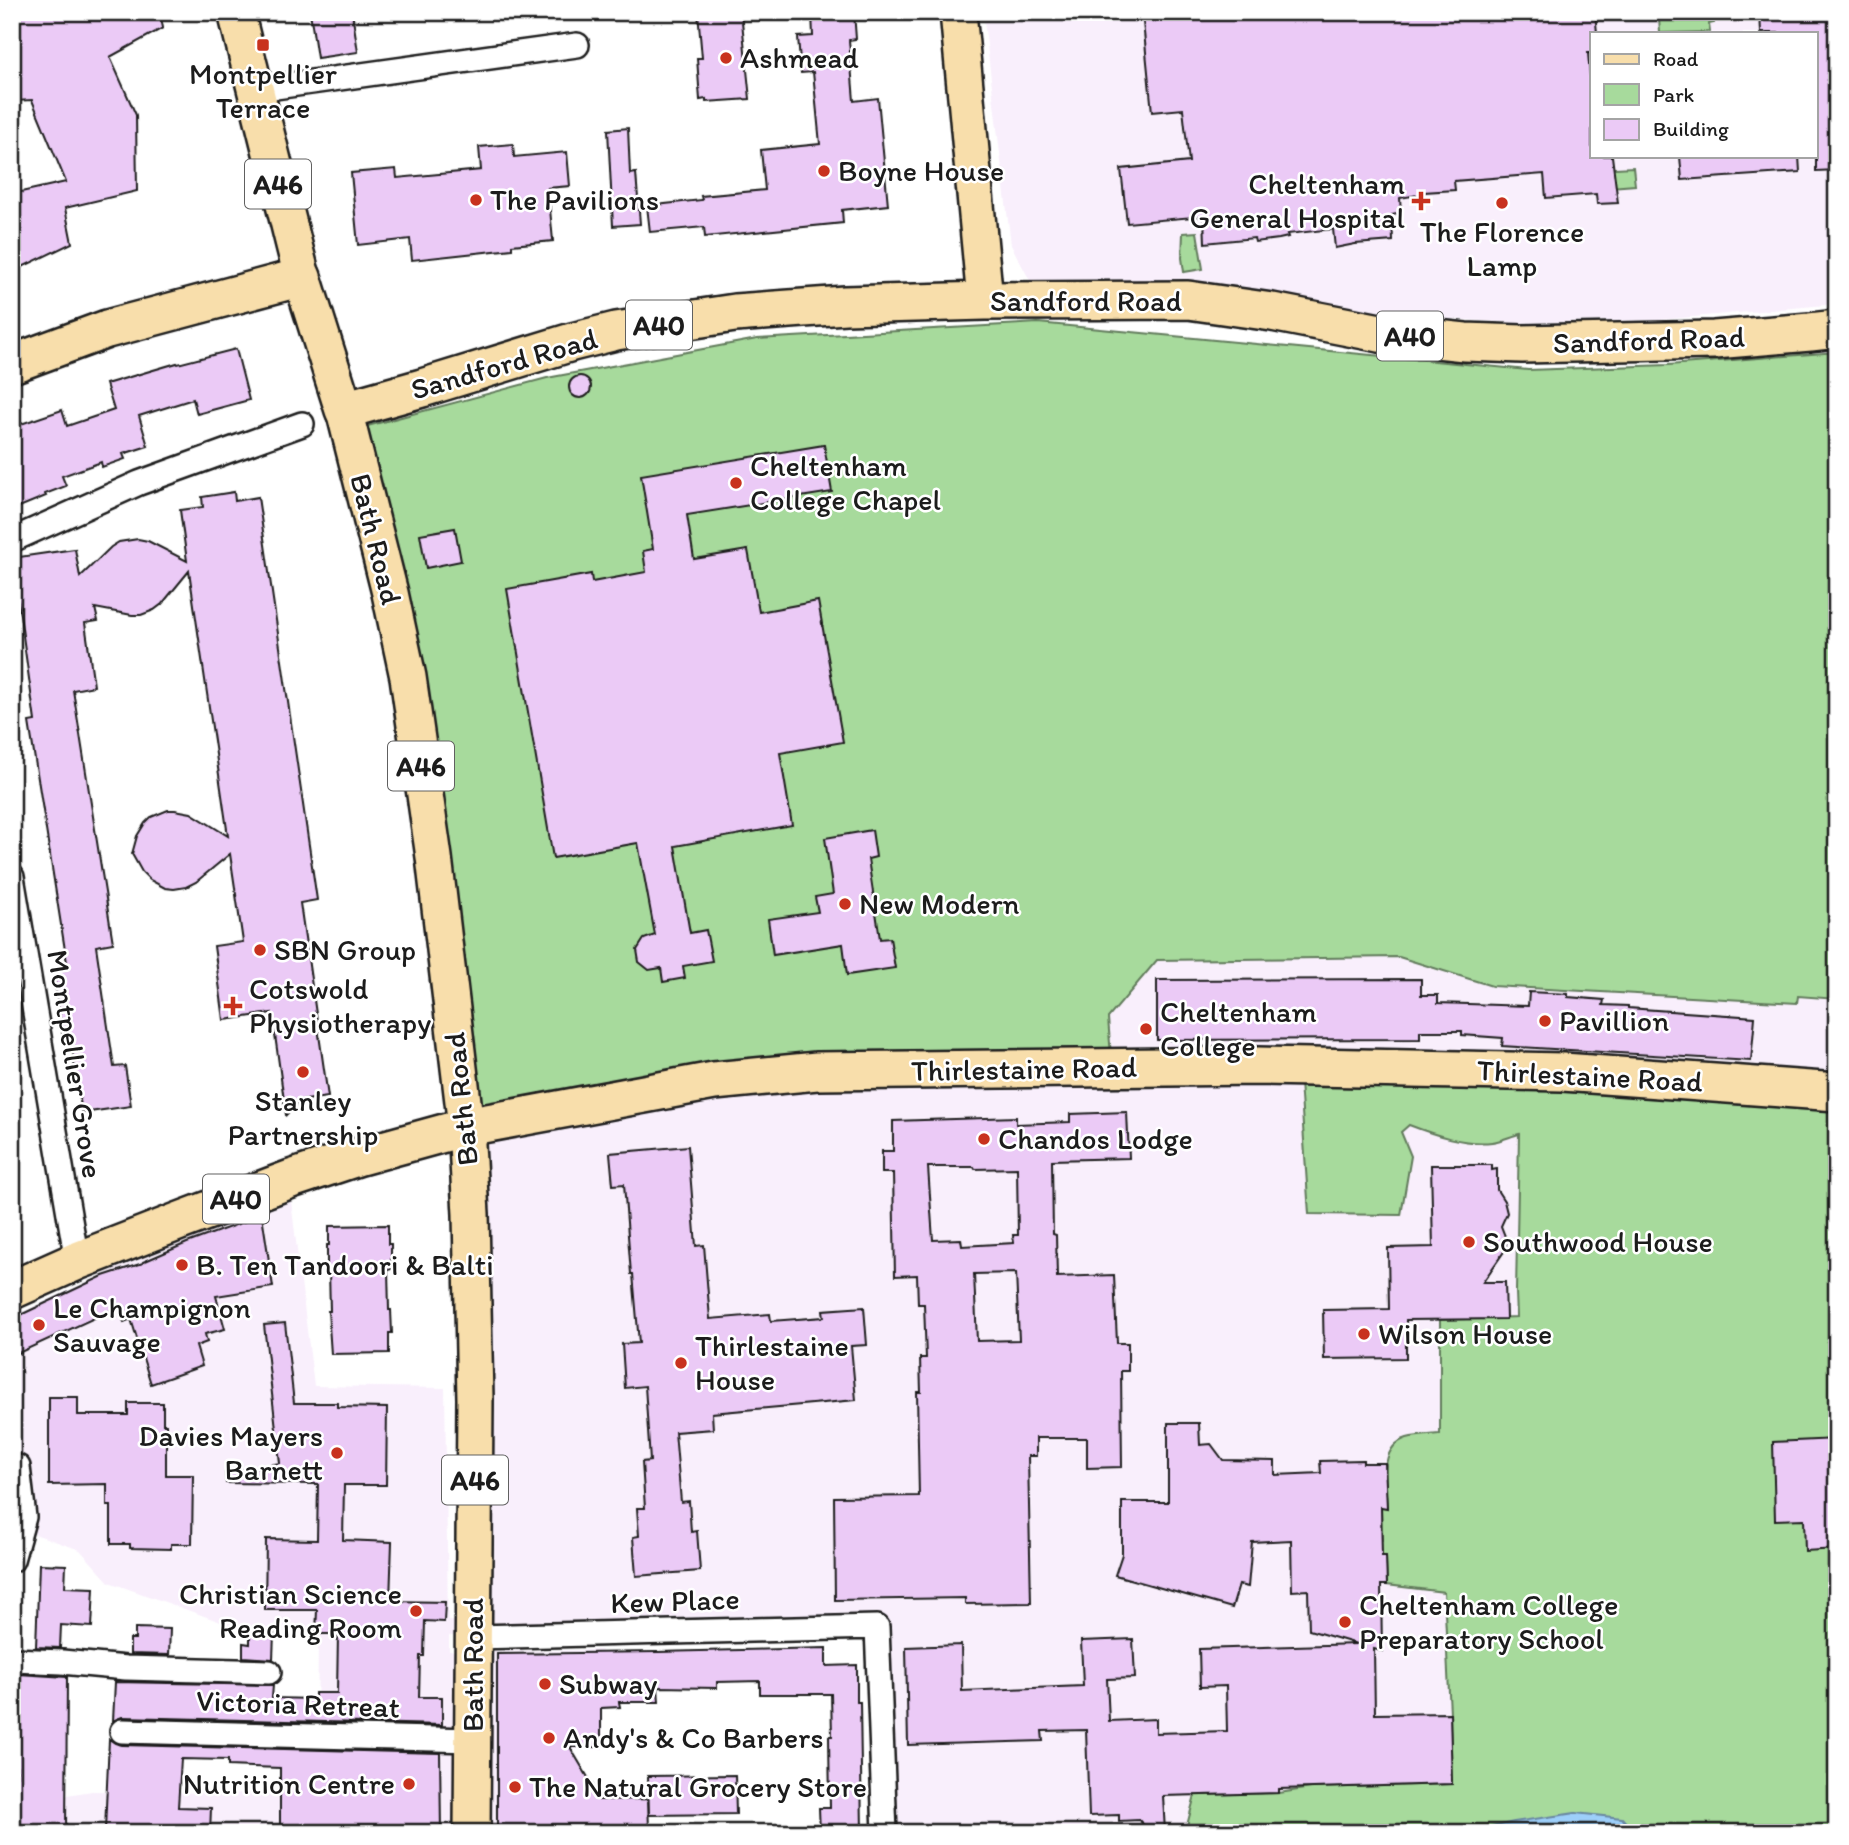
<svg xmlns="http://www.w3.org/2000/svg" width="1849" height="1845" font-family="Itim,sans-serif">
<style>
.built{fill:#f9effc;fill-rule:evenodd}
.green{fill:#a7da9c;stroke:#627b5c;stroke-width:2}
.water{fill:#9dcffa;stroke:#6987a1;stroke-width:2}
.building{fill:#ebcaf6;stroke:#1c1c1c;stroke-width:2;fill-rule:evenodd}
.lines{fill:none;stroke-linecap:round;stroke-linejoin:round}
.minor-casing{stroke:#1c1c1c;stroke-width:28}
.primary-casing{stroke:#1c1c1c;stroke-width:40}
.trunk-casing{stroke:#1c1c1c;stroke-width:42}
.minor{stroke:#fff;stroke-width:23}
.primary{stroke:#f8deab;stroke-width:35}
.trunk{stroke:#f8deab;stroke-width:37}
.poi-dot{fill:#c8321e;stroke:#fff;stroke-width:2.5}
.labels{text-anchor:middle;stroke-width:5;stroke-linejoin:round;paint-order:stroke}
.shield{fill:#fff;stroke:#606060;stroke-width:2}
.shield-label{font-size:28px;font-weight:bold;fill:#1c1c1c}
.poi-label{font-size:30px;fill:#1c1c1c;stroke:#fff;text-anchor:start}
.street-label{font-size:30px;fill:#1c1c1c;stroke:#fff}
</style>
<rect width="100%" height="100%" fill="#fff"/>
<filter id="ink" filterUnits="userSpaceOnUse"><feTurbulence type="fractalNoise" baseFrequency=".0143" numOctaves="2"/><feDisplacementMap in="SourceGraphic" scale="14" xChannelSelector="R" yChannelSelector="G"/><feConvolveMatrix kernelMatrix="1 2 1 2 8 2 1 2 1" color-interpolation-filters="sRGB"/></filter>
<g filter="url(#ink)">
<path class="built" d="M983 12H1837V304L1659 320 1515 323 1383 315 1254 294 1034 288 1011 245ZM1592 33H1816V156H1592Z
M1038 323 1528 370 1668 365 1837 352V1833H885L877 1628 502 1637 449 1636V1651L601 1650 603 1749 534 1750 535 1833H12V1804L92 1791 280 1794 382 1792V1743L317 1739 318 1636 232 1626 109 1582 80 1550 12 1526V1316L31 1308 121 1266 291 1201 314 1386 445 1388 448 1621 473 1622 471 1214 547 378 757 339Z"/>
<path class="green" d="M1713 12 1714 23 1709 24 1710 32 1660 33 1659 18Z
M1633 167 1635 185 1598 188 1597 169Z
M1197 232 1203 269 1184 272 1182 258 1183 233Z
M1038 323 1528 370 1668 365 1837 352V999L1798 996 1797 1003 1492 986 1399 957 1157 960 1108 1018 1112 1069 948 1071 466 1127 360 428 547 378 757 339Z
M1299 1067 1837 1092V1833H1185L1195 1795 1279 1793 1311 1788 1452 1784 1450 1713 1444 1592 1387 1585 1386 1557H1380V1541L1382 1540 1381 1507H1387C1386 1484 1378 1447 1407 1438 1417 1435 1430 1435 1440 1434V1320L1517 1317 1516 1292 1519 1134C1511 1136 1501 1141 1492 1142 1464 1145 1435 1135 1409 1125L1401 1132 1411 1156 1401 1215 1309 1214Z"/>
<path class="water" d="M1575 1813 1622 1818 1635 1833H1464L1514 1822Z"/>
<path class="building" d="M12 12H160L163 28 110 57 136 115 137 191 65 208 72 243 12 272V194L66 182 32 100 15 101 12 88Z
M310 12H352L358 52 317 58Z
M698 12H741L750 99 706 102V99L700 100 697 58H702Z
M812 12H854L856 39 849 40 854 101 878 98 888 205 842 210 843 223 705 237 704 227 650 232 647 206 702 200 701 196 765 190 761 150 820 144 813 72 801 73 798 37 813 36Z
M1142 12H1595L1597 33H1592V53H1588L1592 100V156H1612L1618 203 1597 204 1596 194 1546 198 1544 174 1454 181 1455 190 1424 192V194L1400 198 1401 213 1392 215 1393 241 1355 244 1335 248 1333 229 1287 234 1288 237 1279 239 1255 242 1254 238 1205 243 1204 216 1127 223 1121 169 1189 162 1183 109 1152 112Z
M1760 12H1837V170L1816 171V33H1761Z
M628 128 630 174 636 173 640 224 613 226 608 130Z
M513 144 514 157 567 152 570 186 548 188 553 241 512 245V249L412 260 410 239 358 245 351 173 396 169 397 178 481 170 479 147Z
M1680 156H1799L1800 172 1682 180Z
M236 349 249 400 197 414 193 399 139 416 148 446 123 454 125 459 102 467 101 462 62 476 66 486 45 494 46 496 12 510V427L62 410 67 426 114 410 106 384 177 363 178 364Z
M569 387a11 11 0 1 1 22 0a11 11 0 1 1-22 0Z
M824 445 832 492 687 515 694 559 748 550 759 612 818 601 843 742 780 753 792 825 675 846 690 933 706 930 712 961 683 966 685 978 663 982 661 968 649 970 639 962 637 950 644 939 655 935 638 843 553 858 507 589 591 574 592 582 646 572 643 551 653 549 641 475Z
M234 492 235 501 258 497 317 900 300 903 328 1097 299 1101 286 1115 272 1013 224 1020 214 946 243 942 230 854 196 882 186 887 174 889 165 888 150 880 142 872 132 854 137 836 145 823 151 817 168 810H175L191 813 228 836 189 571 162 604 154 610 141 615H132L95 608 98 621 85 623 94 686 73 690 113 943 96 946 114 1067 125 1066 131 1106 82 1113 71 1043 64 1044 53 971 68 969 29 722 35 721 12 558 75 549 80 577 111 547 119 542 138 539 148 541 187 561 180 510 203 507 202 497Z
M455 528 461 561 426 568 420 534Z
M872 830 876 857 868 859 880 939 890 938 895 968 847 975 843 944 773 955 768 919 818 912 815 897 833 894 825 838Z
M1421 979V995H1438V1003L1528 1006 1529 992 1568 994V997L1604 1000 1603 1005 1628 1006V1008L1755 1017 1751 1061 1502 1046 1503 1038 1462 1035V1031H1420V1039L1157 1040V980Z
M1127 1112 1129 1158 1052 1160 1053 1234 1056 1235 1057 1277 1114 1275 1117 1343H1128V1371H1121L1122 1467 1087 1468V1438H1036V1456H1028L1031 1603 965 1604V1598L835 1600 834 1497 919 1496 917 1392H921L920 1358H926L924 1304H918L917 1275 895 1276 893 1173H882V1151H893V1121L1016 1117V1124L1070 1122V1114ZM928 1167H974L975 1169 1017 1168 1018 1235H1013L1014 1243 962 1246 961 1239 933 1240ZM1016 1273 1019 1340 977 1341 974 1274Z
M688 1146 696 1246 704 1245 710 1319 770 1314 771 1321 824 1317 823 1310 864 1307 867 1345 851 1346 856 1400 712 1413 713 1429 675 1432 681 1502 689 1501 691 1532 697 1531 700 1571 636 1576 633 1537 639 1536 637 1508H645L642 1462 650 1461 645 1386 625 1388 622 1344 639 1343 633 1274H631L624 1184 613 1185 610 1153Z
M1431 1165H1492V1170L1497 1169V1190L1504 1201 1507 1213 1501 1226 1506 1239V1245L1505 1250 1483 1282H1505L1506 1319 1406 1320V1358L1324 1359 1323 1310 1389 1309 1388 1248 1433 1247Z
M262 1215 273 1287 216 1296 225 1329 205 1334 207 1342 196 1346 202 1366 151 1384 131 1319 124 1322 118 1307 12 1356V1319L103 1276 143 1263V1262L187 1243Z
M388 1225V1244H391V1269L388 1270 389 1310H391L392 1333H389V1353L331 1354 328 1311H330L329 1270H327V1245H329V1226Z
M285 1323 294 1403H337V1407L387 1408 386 1485H344L343 1540 392 1542 390 1601 445 1602 444 1622 425 1621 424 1656H420L419 1697H442V1725L122 1717 113 1721 115 1682 273 1685 272 1698 315 1699V1693H337L338 1634H316L317 1610H265L266 1539 317 1540 318 1484 226 1483 225 1473 280 1463 264 1325Z
M49 1397H78V1415H128V1403H163V1424H166V1475H193L192 1544H171V1549L130 1548V1544H111V1506H107V1484L49 1485Z
M1168 1423H1199L1200 1445 1211 1444 1223 1460 1275 1461V1475L1321 1473 1320 1461 1363 1460V1463H1385L1387 1508 1381 1507 1382 1556H1386L1387 1585H1381L1382 1651 1374 1649 1375 1714 1450 1713 1452 1784 1279 1789V1793L1163 1796 1165 1832 1149 1831 1139 1820 1119 1821V1815L1089 1816 1086 1730 1042 1731 1043 1741 908 1745 906 1647 961 1645 962 1691 1083 1686 1081 1641 1133 1639 1135 1678 1107 1679 1109 1721 1156 1719V1733L1227 1731 1226 1686 1200 1687 1199 1649 1357 1644 1309 1630 1308 1590 1292 1591 1291 1540 1252 1542 1248 1587 1239 1585 1232 1608 1115 1575 1122 1554V1502H1168Z
M1837 1439V1549L1805 1551 1804 1519 1775 1520 1773 1442Z
M39 1564 66 1565 65 1587 94 1588 92 1627 61 1625 60 1648 36 1647Z
M135 1628 170 1629 169 1655 130 1654V1639H135Z
M250 1632 274 1633 273 1659 243 1657V1643L250 1644Z
M826 1648V1666L857 1665V1702H860L862 1833H820L819 1808H830L829 1736H832L831 1694H760V1681L717 1682V1688L658 1687 659 1702H619L620 1707 601 1708V1747H570L599 1796V1800L648 1799 649 1830 497 1832V1654L658 1652Z
M18 1674 67 1677 66 1833H17Z
M109 1739 115 1743 122 1745 440 1753 441 1833H280V1768L228 1766V1760L181 1759 178 1807 211 1808 210 1833 105 1830Z
M735 1775 736 1814 649 1815 648 1776Z"/>
<g class="lines">
<defs>
<path id="minor" d="M254 90 577 45
M12 540 139 483 302 424
M12 877 77 1261
M12 1560 24 1517 18 1467
M473 1637 877 1627 885 1833
M12 1660 62 1662 126 1668 269 1672
M122 1731 473 1740"/>
<path id="primary" d="M236 12 302 277
M958 12 985 301
M344 410 390 593 408 677 434 857 466 1127 471 1214 475 1399 472 1833"/>
<path id="trunk" d="M12 364 107 329 302 277 344 410 422 388 572 342 616 331 735 313 845 305 985 301 1188 300 1272 312 1380 333 1465 342 1522 344 1714 340 1810 332 1837 329
M12 1290 77 1261 180 1221 291 1179 357 1157 466 1127 714 1081 817 1071 1258 1066 1563 1072 1837 1092"/>
</defs>
<use href="#minor" class="minor-casing"/>
<use href="#primary" class="primary-casing"/>
<use href="#trunk" class="trunk-casing"/>
<use href="#minor" class="minor"/>
<use href="#primary" class="primary"/>
<use href="#trunk" class="trunk"/>
</g>
</g>
<g class="poi-dot">
<rect x="256" y="38" width="14" height="14" rx="3.5"/>
<circle cx="726" cy="58" r="7"/>
<circle cx="824" cy="171" r="7"/>
<circle cx="476" cy="200" r="7"/>
<path d="M1417.5 190.5h7v7h7v7h-7v7h-7v-7h-7v-7h7z"/>
<circle cx="1502" cy="203" r="7"/>
<circle cx="736" cy="483" r="7"/>
<circle cx="845" cy="904" r="7"/>
<circle cx="260" cy="950" r="7"/>
<path d="M229.5 995.5h7v7h7v7h-7v7h-7v-7h-7v-7h7z"/>
<circle cx="1545" cy="1021" r="7"/>
<circle cx="1146" cy="1029" r="7"/>
<circle cx="303" cy="1072" r="7"/>
<circle cx="984" cy="1139" r="7"/>
<circle cx="1469" cy="1242" r="7"/>
<circle cx="182" cy="1265" r="7"/>
<circle cx="39" cy="1325" r="7"/>
<circle cx="1364" cy="1334" r="7"/>
<circle cx="681" cy="1363" r="7"/>
<circle cx="337" cy="1453" r="7"/>
<circle cx="416" cy="1611" r="7"/>
<circle cx="1345" cy="1622" r="7"/>
<circle cx="545" cy="1684" r="7"/>
<circle cx="549" cy="1738" r="7"/>
<circle cx="409" cy="1784" r="7"/>
<circle cx="515" cy="1787" r="7"/>
</g>
<g class="labels">
<g class="shield">
<rect x="245" y="159.5" width="66" height="49" rx="5"/>
<rect x="626" y="300.5" width="66" height="49" rx="5"/>
<rect x="1377" y="311.5" width="66" height="49" rx="5"/>
<rect x="388" y="741.5" width="66" height="49" rx="5"/>
<rect x="203" y="1174.5" width="66" height="49" rx="5"/>
<rect x="442" y="1455.5" width="66" height="49" rx="5"/>
</g>
<g class="shield-label">
<text x="278" y="194">A46</text>
<text x="659" y="335">A40</text>
<text x="1410" y="346">A40</text>
<text x="421" y="776">A46</text>
<text x="236" y="1209">A40</text>
<text x="475" y="1490">A46</text>
</g>
<g class="poi-label">
<text x="740" y="68">Ashmead</text>
<text x="263" y="84" text-anchor="middle">Montpellier<tspan x="263" dy="34">Terrace</tspan></text>
<text x="838" y="181">Boyne House</text>
<text x="1405" y="194" text-anchor="end">Cheltenham<tspan x="1405" dy="34">General Hospital</tspan></text>
<text x="490" y="210">The Pavilions</text>
<text x="1502" y="242" text-anchor="middle">The Florence<tspan x="1502" dy="34">Lamp</tspan></text>
<text x="750" y="476">Cheltenham<tspan x="750" dy="34">College Chapel</tspan></text>
<text x="859" y="914">New Modern</text>
<text x="274" y="960">SBN Group</text>
<text x="249" y="999">Cotswold<tspan x="249" dy="34">Physiotherapy</tspan></text>
<text x="1160" y="1022">Cheltenham<tspan x="1160" dy="34">College</tspan></text>
<text x="1559" y="1031">Pavillion</text>
<text x="303" y="1111" text-anchor="middle">Stanley<tspan x="303" dy="34">Partnership</tspan></text>
<text x="998" y="1149">Chandos Lodge</text>
<text x="1483" y="1252">Southwood House</text>
<text x="196" y="1275">B. Ten Tandoori &amp; Balti</text>
<text x="53" y="1318">Le Champignon<tspan x="53" dy="34">Sauvage</tspan></text>
<text x="1378" y="1344">Wilson House</text>
<text x="695" y="1356">Thirlestaine<tspan x="695" dy="34">House</tspan></text>
<text x="323" y="1446" text-anchor="end">Davies Mayers<tspan x="323" dy="34">Barnett</tspan></text>
<text x="402" y="1604" text-anchor="end">Christian Science<tspan x="402" dy="34">Reading Room</tspan></text>
<text x="1359" y="1615">Cheltenham College<tspan x="1359" dy="34">Preparatory School</tspan></text>
<text x="559" y="1694">Subway</text>
<text x="563" y="1748">Andy's &amp; Co Barbers</text>
<text x="395" y="1794" text-anchor="end">Nutrition Centre</text>
<text x="529" y="1797">The Natural Grocery Store</text>
</g>
<g class="street-label">
<text x="1086" y="311">Sandford Road</text>
<text transform="translate(1649 340) rotate(-2)" y="10">Sandford Road</text>
<text transform="translate(504 364) rotate(-16)" y="10">Sandford Road</text>
<text transform="translate(376 539) rotate(76)" y="10">Bath Road</text>
<text transform="translate(75 1064) rotate(81)" y="10">Montpellier Grove</text>
<text transform="translate(1024 1069) rotate(-1)" y="10">Thirlestaine Road</text>
<text transform="translate(1590 1076) rotate(3)" y="10">Thirlestaine Road</text>
<text transform="translate(461 1099) rotate(-96)" y="10">Bath Road</text>
<text transform="translate(675 1601) rotate(-2)" y="10">Kew Place</text>
<text transform="translate(473 1665) rotate(-90)" y="10">Bath Road</text>
<text transform="translate(298 1704) rotate(2)" y="10">Victoria Retreat</text>
</g>
</g>
<rect width="1849" height="1845" fill="none" stroke="#fff" stroke-width="42"/>
<rect x="21" y="21" width="1807" height="1803" fill="none" stroke="#1c1c1c" stroke-width="2.5" filter="url(#ink)"/>
<rect x="1590" y="32" width="228" height="126" fill="#ffffff" stroke="#a4a4a4" stroke-width="2"/>
<rect x="1604" y="54" width="35" height="10" fill="#f8deab" stroke="#a4a4a4" stroke-width="2"/>
<text x="1653" y="66" font-size="21" fill="#1c1c1c">Road</text>
<rect x="1604" y="84" width="35" height="21" fill="#a7da9c" stroke="#a4a4a4" stroke-width="2"/>
<text x="1653" y="102" font-size="21" fill="#1c1c1c">Park</text>
<rect x="1604" y="119" width="35" height="21" fill="#ebcaf6" stroke="#a4a4a4" stroke-width="2"/>
<text x="1653" y="136" font-size="21" fill="#1c1c1c">Building</text>
</svg>
